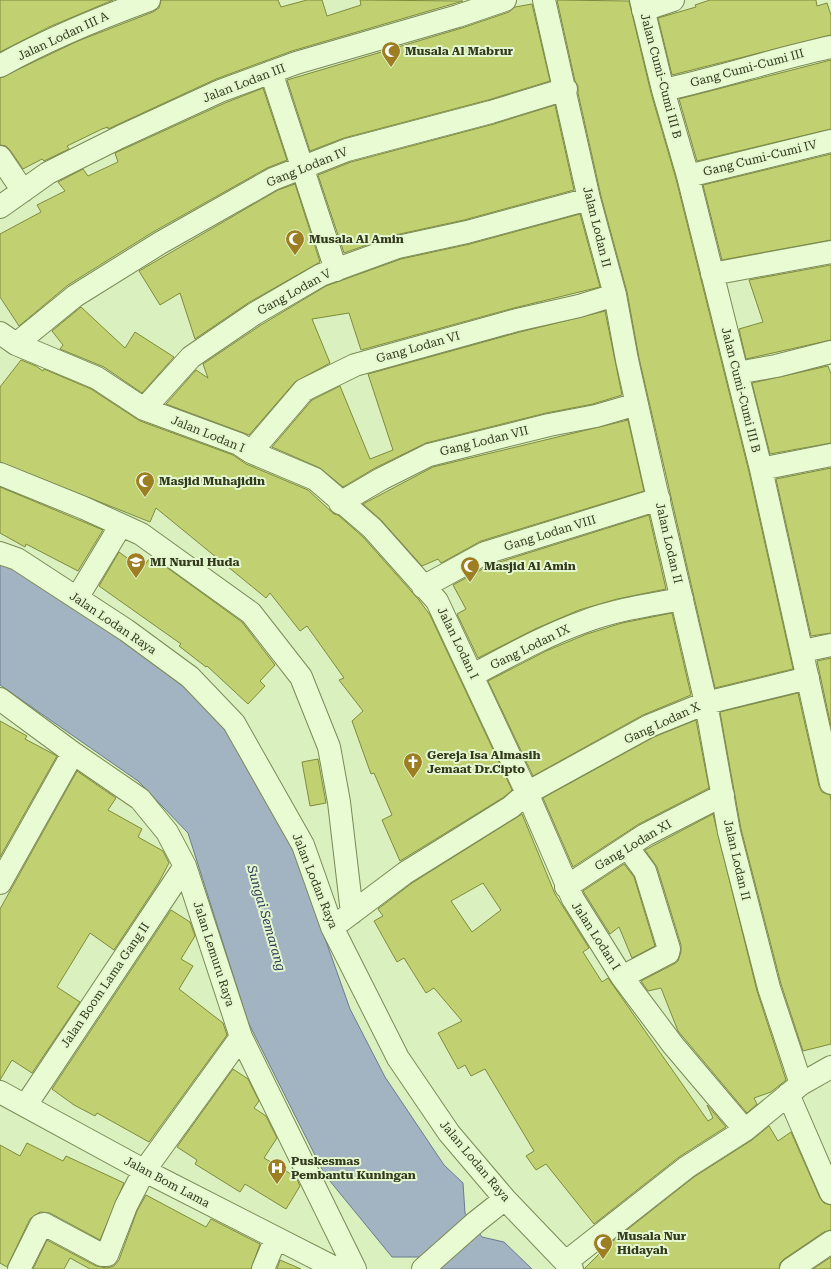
<svg xmlns="http://www.w3.org/2000/svg" width="831" height="1269" font-family="'Roboto Serif',serif">
<style>
.water{fill:#a2b3c2;stroke:#697c90}
.building{fill:#c1d172;stroke:#7e8b3b;fill-rule:evenodd}
.lines{fill:none;stroke-linecap:round;stroke-linejoin:round}
.minor-casing{stroke:#7b8a56;stroke-width:24}
.minor{stroke:#e8fbd2;stroke-width:22}
.labels{text-anchor:middle;stroke-width:4;stroke-linejoin:round;paint-order:stroke}
.street-label{font-size:12px;fill:#32391c;stroke:#e4f7cf}
.poi-label{font-size:12px;font-weight:bold;fill:#32391c;stroke:#e4f7cf;text-anchor:start}
.water-label{font-size:13px;font-style:italic;fill:#2a3959;stroke:#e4f7cf}
</style>
<rect width="100%" height="100%" fill="#daf0bf"/>
<path class="water" d="M0 562 44 586 144 656 227 719 276 800 350 1009 385 1077 444 1165 463 1183 465 1213 482 1237 504 1242 532 1269H433L420 1257H392L325 1175 248 1022 188 833 138 781 0 685Z"/>
<path class="building" d="M0 0H113L49 27 0 52Z
M161 0H278L281 7 307 0H322L327 16 361 5 360 0 463 1 292 51 216 79 108 129V127L102 129 67 146 69 149 44 161 42 159 23 169 10 150 6 146 0 145V78L78 41 153 12 159 8Z
M557 0 629 1 651 93 676 179 749 472 793 669 715 688 639 358 627 292 601 196 578 93V86L575 81Z
M710 0H816L817 6 827 3 831 15V35L672 75 658 18 696 7 695 5Z
M532 4 550 81 488 100 344 138 310 151 287 80 462 28 509 12 515 7Z
M831 60V129L697 161 679 99Z
M263 88 287 160 267 168 153 232 68 285 19 326 0 297V234L41 212 37 205 65 191 58 182 83 169 88 176 118 162 115 153 225 103Z
M555 105 574 190 464 220 395 235 344 253 318 175 351 162 494 124Z
M831 154V240L722 260 703 185Z
M295 184 320 262 248 303 195 339 180 293 160 305 139 271 278 190Z
M580 214 600 287 514 308 361 350 349 313 312 319 330 363 295 382 249 435 166 404 196 370 208 378 203 364 261 325 326 286 401 259 470 244Z
M831 265V340L746 359 739 329 763 322 749 280Z
M81 307 125 348 135 332 174 357 142 393 104 367 60 349 63 345 52 331Z
M605 311 622 395 593 404 546 413 426 443 375 468 343 487 320 468 272 447 312 400 340 386 370 459 393 450 368 374 520 332Z
M21 360 36 366 43 371 44 369 91 389 140 421 233 455 246 464 308 490 334 514 338 515 363 537 419 600 430 615 512 790 504 797 400 861 382 820 392 815 374 773 371 774 352 721 363 711 339 680 344 678 307 626 300 631 270 593 266 598 156 508 150 522 0 462V387Z
M828 366 831 374V443L770 454 752 383Z
M628 420 644 491 481 541 441 563 438 559 422 566 381 520 363 504 433 467Z
M831 468V633L811 636 776 479Z
M0 487 103 530 78 571 26 544 25 547 0 533Z
M649 515 666 589 617 599 579 610 535 629 478 658 457 614 466 609 453 585 490 565Z
M119 552 142 569 151 556 242 622 275 665 260 681 265 686 248 704 207 666 206 667 179 646 181 644 99 586Z
M672 613 691 695 643 715 533 776 488 681 546 651 587 634 622 623Z
M831 658V726L817 661Z
M798 693 819 786 822 792 830 795 831 801V1044L803 1051 781 984 741 829 720 712Z
M696 720 709 788 639 824 573 867 543 798 654 737Z
M0 721 27 736 25 739 57 756 0 857Z
M318 759 326 803 310 806 302 762Z
M77 771 116 798 108 810 142 829 138 837 163 851 169 863 159 882 114 950 90 933 57 987 80 1002 32 1073 12 1060 0 1080V909Z
M522 814 555 894 589 948 583 952 602 982 608 978 708 1121 713 1118 707 1105 726 1127 679 1157 594 1224 546 1164 536 1170 526 1156 534 1151 485 1069 471 1076 465 1065 458 1069 438 1033 462 1021 434 988 426 993 404 958 397 962 374 921 383 916 378 909 412 883ZM483 883 501 910 472 932 451 901Z
M713 814 757 991 786 1080 771 1092 754 1098 757 1104 747 1113 678 1031 661 988 648 991 641 981 674 964 678 961 681 952V945L657 867 645 850Z
M624 864 634 877 655 946 632 958 619 927 610 934 583 891Z
M171 910 190 922 195 936 181 959 193 966 179 989 223 1023 227 1035 149 1142 97 1113 95 1116 74 1105 52 1089Z
M233 1069 248 1079 259 1101 254 1108 266 1116 277 1138 264 1158 296 1177 300 1186 286 1209 245 1184 240 1192 195 1164 197 1160 177 1147Z
M769 1126 778 1141 791 1132 820 1198 824 1203 831 1205V1230L824 1232 784 1259 780 1263 779 1269H584L609 1244 694 1177 752 1140Z
M27 1143 63 1161 66 1156 124 1183 100 1240 50 1213 40 1212 30 1219 7 1267 0 1263V1145L20 1156Z
M146 1195 206 1227 211 1219 260 1244 251 1269H90L70 1258 64 1269H33L47 1240 96 1266 107 1268 114 1266 119 1260 137 1211Z
M831 1257V1269H813Z
M280 1260 301 1269H277Z"/>
<g class="lines">
<defs>
<path id="minor" d="M544 0 589 199 615 295 627 360 655 485 706 703 729 832 769 988 801 1084
M641 0 663 90 688 176 761 469 831 783
M643 10 673 0
M0 66C48 39 97 19 149 0
M271 72 336 270
M663 90C720 78 774 59 831 47
M0 157 23 191
M688 176 831 141
M0 207 48 173 120 137 220 91 296 63 458 16 505 0
M712 274 831 252
M0 333 16 344 97 378 144 409 239 444 251 452 315 479 372 528 437 601 527 793 573 899 622 977 673 1045 745 1130
M16 344 75 296 160 243 273 179 347 150 491 112 566 89
M737 373 776 366 831 352
M144 409 191 357 254 314 321 275 398 247 467 232 589 199
M251 452 304 390 355 365 517 320 579 306 615 295
M761 469 831 455
M0 474 84 508 141 534 251 613 301 677 329 747 339 802 352 913
M340 503 381 479 429 455 549 425 596 416 637 404
M0 553 17 559 126 630 190 677 234 723 303 845 332 927 398 1058 449 1133 505 1199 572 1269
M423 587 485 553 659 499
M77 598 121 525
M803 651 831 645
M473 675C509 656 544 636 583 622 615 610 648 605 682 599
M0 699 73 753 140 799 167 832 185 866 241 1037 355 1269
M0 883 73 753
M566 887 645 835 723 795
M341 921 405 873 511 807 527 793 649 726 706 703 808 678
M622 977 664 955 668 953 669 949 645 871 628 848
M0 1092 147 1172 337 1269
M788 1094 831 1193
M26 1105 185 866
M566 1262 687 1167 745 1130 801 1084 831 1067
M19 1269 41 1225 44 1224 102 1255H107L126 1206 144 1171 241 1037
M263 1269 276 1238
M423 1269 476 1222 505 1199
M791 1269 831 1242"/>
</defs>
<use href="#minor" class="minor-casing"/>
<use href="#minor" class="minor"/>
</g>
<defs>
<symbol id="mosque-pin" viewBox="-11 -11 22 30"><path d="M0 17L-7.5 6A9.5 9.5 0 1 1 7.5 6Z" fill="#9d7e23" stroke="#e4f7cf"/><path d="M3.5-4.9A6 6 0 1 0 3.5 4.9A5 5 0 1 1 3.5-4.9Z" fill="#fff"/></symbol>
<symbol id="school-pin" viewBox="-11 -11 22 30"><path d="M0 17L-7.5 6A9.5 9.5 0 1 1 7.5 6Z" fill="#9d7e23" stroke="#e4f7cf"/><path d="M0-5L7-2L0 1L-7-2ZM-4 1L0 2.5L4 1V4Q0 6-4 4Z" fill="#fff"/></symbol>
<symbol id="church-pin" viewBox="-11 -11 22 30"><path d="M0 17L-7.5 6A9.5 9.5 0 1 1 7.5 6Z" fill="#9d7e23" stroke="#e4f7cf"/><path d="M-1.2-6h2.4v3.5h3.3v2.4h-3.3V6h-2.4V-.1h-3.3v-2.4h3.3Z" fill="#fff"/></symbol>
<symbol id="hospital-pin" viewBox="-11 -11 22 30"><path d="M0 17L-7.5 6A9.5 9.5 0 1 1 7.5 6Z" fill="#9d7e23" stroke="#e4f7cf"/><path d="M-5-5h3v3.5h4V-5h3V5h-3V1.5h-4V5h-3Z" fill="#fff"/></symbol>
</defs>
<g fill-rule="evenodd">
<use href="#mosque-pin" x="380" y="40" width="22" height="30"/>
<use href="#mosque-pin" x="284" y="228" width="22" height="30"/>
<use href="#mosque-pin" x="134" y="470" width="22" height="30"/>
<use href="#school-pin" x="125" y="551" width="22" height="30"/>
<use href="#mosque-pin" x="459" y="555" width="22" height="30"/>
<use href="#church-pin" x="402" y="751" width="22" height="30"/>
<use href="#hospital-pin" x="266" y="1157" width="22" height="30"/>
<use href="#mosque-pin" x="592" y="1232" width="22" height="30"/>
</g>
<g class="labels">
<g class="street-label">
<text transform="translate(63 36) rotate(-25)" y="4">Jalan Lodan III A</text>
<text transform="translate(747 68) rotate(-15)" y="4">Gang Cumi-Cumi III</text>
<text transform="translate(661 76) rotate(75)" y="4">Jalan Cumi-Cumi III B</text>
<text transform="translate(244 83) rotate(-21)" y="4">Jalan Lodan III</text>
<text transform="translate(760 158) rotate(-14)" y="4">Gang Cumi-Cumi IV</text>
<text transform="translate(307 167) rotate(-22)" y="4">Gang Lodan IV</text>
<text transform="translate(597 227) rotate(76)" y="4">Jalan Lodan II</text>
<text transform="translate(294 292) rotate(-29)" y="4">Gang Lodan V</text>
<text transform="translate(418 347) rotate(-16)" y="4">Gang Lodan VI</text>
<text transform="translate(741 390) rotate(76)" y="4">Jalan Cumi-Cumi III B</text>
<text transform="translate(208 434) rotate(22)" y="4">Jalan Lodan I</text>
<text transform="translate(484 441) rotate(-14)" y="4">Gang Lodan VII</text>
<text transform="translate(550 533) rotate(-17)" y="4">Gang Lodan VIII</text>
<text transform="translate(669 543) rotate(77)" y="4">Jalan Lodan II</text>
<text transform="translate(113 623) rotate(34)" y="4">Jalan Lodan Raya</text>
<text transform="translate(458 643) rotate(64)" y="4">Jalan Lodan I</text>
<text transform="translate(530 647) rotate(-26)" y="4">Gang Lodan IX</text>
<text transform="translate(662 723) rotate(-25)" y="4">Gang Lodan X</text>
<text transform="translate(633 845) rotate(-31)" y="4">Gang Lodan XI</text>
<text transform="translate(737 860) rotate(77)" y="4">Jalan Lodan II</text>
<text transform="translate(315 881) rotate(68)" y="4">Jalan Lodan Raya</text>
<text transform="translate(596 936) rotate(57)" y="4">Jalan Lodan I</text>
<text transform="translate(214 954) rotate(72)" y="4">Jalan Lemuru Raya</text>
<text transform="translate(105 985) rotate(-56)" y="4">Jalan Boom Lama Gang II</text>
<text transform="translate(475 1161) rotate(50)" y="4">Jalan Lodan Raya</text>
<text transform="translate(167 1182) rotate(28)" y="4">Jalan Bom Lama</text>
</g>
<g class="poi-label">
<text x="405" y="55">Musala Al Mabrur</text>
<text x="309" y="243">Musala Al Amin</text>
<text x="159" y="485">Masjid Muhajidin</text>
<text x="150" y="566">MI Nurul Huda</text>
<text x="484" y="570">Masjid Al Amin</text>
<text x="427" y="759">Gereja Isa Almasih<tspan x="427" dy="14">Jemaat Dr.Cipto</tspan></text>
<text x="291" y="1165">Puskesmas<tspan x="291" dy="14">Pembantu Kuningan</tspan></text>
<text x="617" y="1240">Musala Nur<tspan x="617" dy="14">Hidayah</tspan></text>
</g>
<g class="water-label">
<text transform="translate(267 918) rotate(74)" y="5">Sungai Semarang</text>
</g>
</g>
</svg>
